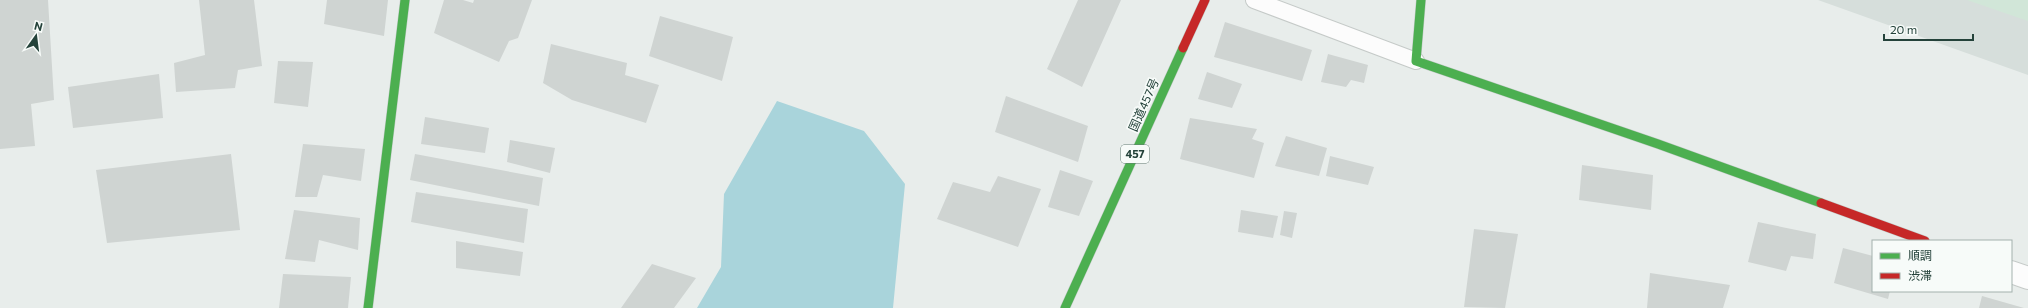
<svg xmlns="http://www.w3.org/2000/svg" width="2028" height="308" font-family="Commissioner,'Noto Sans JP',sans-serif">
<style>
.built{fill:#d6dedb}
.green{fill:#d1e6d8}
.water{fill:#a9d4db}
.building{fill:#cfd4d2}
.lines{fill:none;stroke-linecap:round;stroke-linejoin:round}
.lane-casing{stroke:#c5cac8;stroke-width:18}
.street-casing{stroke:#c5cac8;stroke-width:24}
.fast-casing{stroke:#c3cbc8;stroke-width:10}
.jam-casing{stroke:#c3cbc8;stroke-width:10}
.lane{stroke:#fcfcfc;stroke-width:16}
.street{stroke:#fcfcfc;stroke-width:22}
.fast{stroke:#4caf50;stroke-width:9}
.jam{stroke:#c62828;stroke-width:9}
.labels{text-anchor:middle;stroke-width:3.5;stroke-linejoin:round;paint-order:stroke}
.shield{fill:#f7fbf9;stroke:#637a73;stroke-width:1}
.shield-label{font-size:11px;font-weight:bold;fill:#24423a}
.street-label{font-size:12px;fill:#24423a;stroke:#f7fbf9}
</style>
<rect width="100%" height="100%" fill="#e8edeb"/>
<path class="built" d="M1818 0H2028V75Z"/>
<path class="green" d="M1967 0H2028V21Z"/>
<path class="water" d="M777 101 864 131 905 184 893 308H697L721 267 724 194Z"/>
<path class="building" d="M0 0H48L54 100 31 104 35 146 0 149Z
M199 0H254L262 66 238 70 235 88 176 92 174 63 205 55Z
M327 0H388L384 36 324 24Z
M444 0H463L473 3 474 0H532L518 38 509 41 499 62 434 33Z
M1078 0H1121L1082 87 1047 69Z
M660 16 733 37 722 81 649 56Z
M1225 22 1312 50 1302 81 1214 57Z
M551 44 627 63 625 75 659 85 646 123 572 100 543 83Z
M1328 54 1368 65 1364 83 1351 80 1346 87 1321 82Z
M278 61 313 62 308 107 274 103Z
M1207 72 1242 84 1232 108 1198 99Z
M159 74 163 118 73 128 68 87Z
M1006 96 1088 126 1078 162 995 132Z
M425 117 489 128 485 153 421 144Z
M1190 118 1257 129 1252 139 1264 143 1254 178 1180 159Z
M1286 136 1327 148 1319 176 1275 166Z
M510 140 555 148 550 173 507 162Z
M303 144 365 149 361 181 323 175 317 197H295Z
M231 154 240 230 107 243 96 170Z
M415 154 543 178 539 206 410 180Z
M1330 156 1374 167 1368 185 1326 176Z
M1582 165 1653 175 1651 210 1579 200Z
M1060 170 1093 181 1079 216 1048 207Z
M998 176 1041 189 1018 247 937 219 953 182 990 192Z
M416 192 528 209 524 243 411 222Z
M294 210 360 218 358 250 319 240 315 262 285 259Z
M1241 210 1278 216 1273 238 1238 232Z
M1284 211 1297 213 1292 238 1280 235Z
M1758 222 1816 234 1813 259 1791 256 1786 271 1748 262Z
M1474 229 1518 234 1505 308 1464 307Z
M456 241 523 252 520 276 456 268Z
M1843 248 1873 256V291H1890L1888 299 1834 283Z
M652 264 696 278 674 308H621Z
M1650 273 1730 285 1723 308H1647Z
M283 274 351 277 348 308H279Z
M1982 296 2024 308H1979Z"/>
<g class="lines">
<defs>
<path id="lane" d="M1254 0 1416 61"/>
<path id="street" d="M2011 272 2028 278"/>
<path id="fast" d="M1421 0 1416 61 1658 144 1821 203
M368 308 405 0
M1065 308 1183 48"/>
<path id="jam" d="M1183 48 1205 0
M1821 203 1925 241"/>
</defs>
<use href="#lane" class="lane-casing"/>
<use href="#street" class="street-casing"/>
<use href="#fast" class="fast-casing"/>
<use href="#jam" class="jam-casing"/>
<use href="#lane" class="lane"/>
<use href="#street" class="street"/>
<use href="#fast" class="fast"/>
<use href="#jam" class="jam"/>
</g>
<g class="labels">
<rect class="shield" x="1121" y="145" width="28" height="18" rx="3"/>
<g class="shield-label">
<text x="1135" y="158">457</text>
</g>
<g class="street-label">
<text transform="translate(1144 105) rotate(-66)" y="4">国道457号</text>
</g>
</g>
<rect x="1872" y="240" width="140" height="52" fill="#f7fbf9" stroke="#a3b1ad"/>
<rect x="1880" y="253" width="20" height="6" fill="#4caf50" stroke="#a3b1ad"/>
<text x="1908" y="260" font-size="12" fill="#24423a">順調</text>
<rect x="1880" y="273" width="20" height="6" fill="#c62828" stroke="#a3b1ad"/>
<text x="1908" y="280" font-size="12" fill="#24423a">渋滞</text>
<g transform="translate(36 36) rotate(14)" stroke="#f7fbf9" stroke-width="3" paint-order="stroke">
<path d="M0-3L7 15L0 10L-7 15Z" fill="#24423a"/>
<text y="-6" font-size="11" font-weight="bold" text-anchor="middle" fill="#24423a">N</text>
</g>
<path d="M1884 34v6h89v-6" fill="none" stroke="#24423a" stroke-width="2"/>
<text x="1890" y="34" font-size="12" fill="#24423a" stroke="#f7fbf9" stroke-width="3" paint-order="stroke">20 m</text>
</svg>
